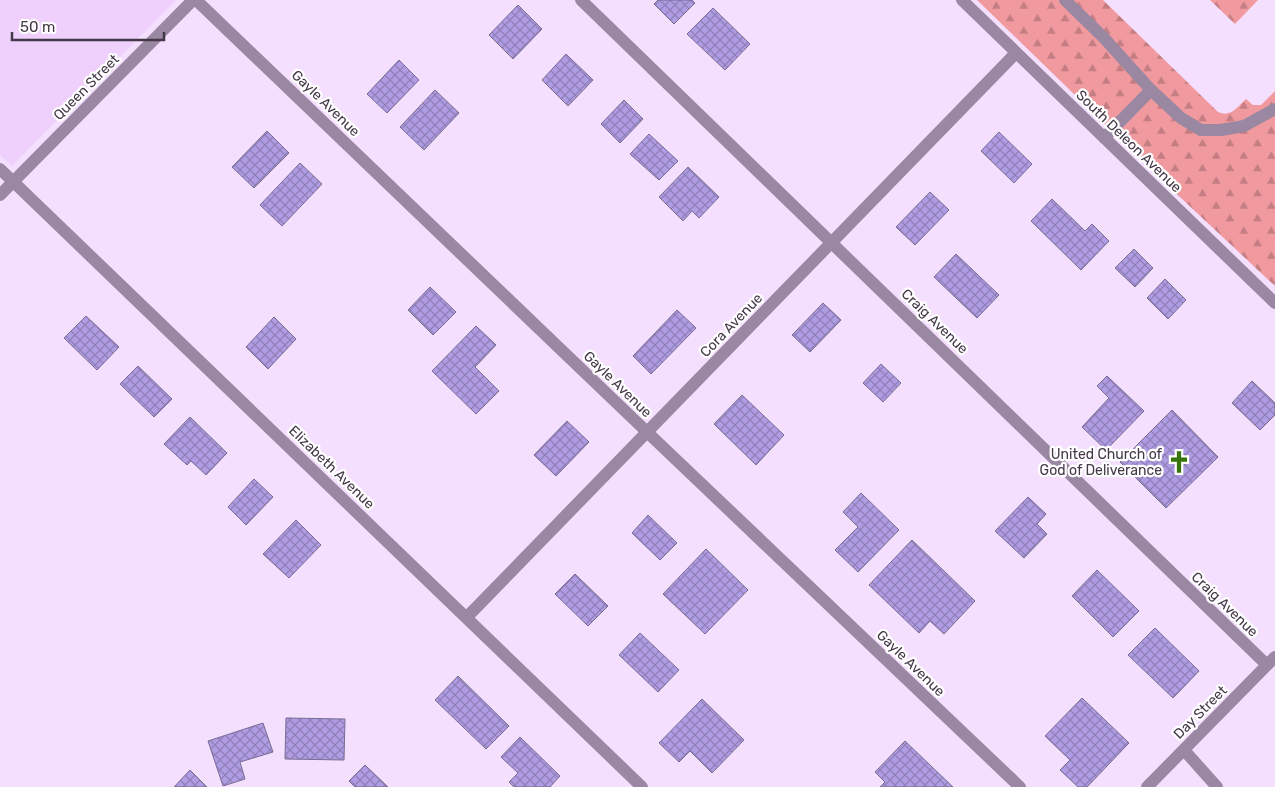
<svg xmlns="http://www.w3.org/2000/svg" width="1275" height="787" font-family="Rubik,sans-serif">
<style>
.built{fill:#efd0fc}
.forest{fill:url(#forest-firs)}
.building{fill:url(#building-cross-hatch);stroke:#776d93}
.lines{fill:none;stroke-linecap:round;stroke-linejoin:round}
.minor{stroke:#9a87a2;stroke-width:12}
.labels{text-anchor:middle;stroke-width:4.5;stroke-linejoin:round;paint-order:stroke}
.street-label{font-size:14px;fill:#433847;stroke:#fff}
.poi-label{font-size:14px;fill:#433847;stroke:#fff;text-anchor:end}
</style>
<defs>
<pattern id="forest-firs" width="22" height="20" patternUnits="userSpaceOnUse" patternTransform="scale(1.25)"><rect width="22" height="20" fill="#f0999e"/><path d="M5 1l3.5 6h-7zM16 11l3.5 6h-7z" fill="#c47e83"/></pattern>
<pattern id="building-cross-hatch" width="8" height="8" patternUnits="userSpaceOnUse" patternTransform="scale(1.25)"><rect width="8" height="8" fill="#af9ce3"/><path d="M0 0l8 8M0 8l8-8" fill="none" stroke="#9080ba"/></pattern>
</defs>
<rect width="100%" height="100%" fill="#f5dffe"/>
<path class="built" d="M0 0H176L12 166 0 155Z"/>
<path class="forest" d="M977 0H1103L1218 112C1231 118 1237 107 1246 99L1253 105H1261L1275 91V286L1181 198Z
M1210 0H1258L1235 24Z"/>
<path class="building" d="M658 0H692L695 3 674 24 654 4Z
M518 5 542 29 513 59 489 35Z
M713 8 750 44 725 70 687 34Z
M566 54 593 80 568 106 542 80Z
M399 60 419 80 387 113 367 94Z
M435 90 459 113 424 150 400 127Z
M624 100 643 119 620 143 601 124Z
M267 131 289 153 254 188 232 167Z
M999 132 1032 164 1014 183 981 151Z
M649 134 678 161 659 180 630 154Z
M300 163 322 184 282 226 260 205Z
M688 167 719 197 699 218 692 211 683 221 659 197Z
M930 192 949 210 915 245 896 227Z
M1052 199 1085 231 1092 224 1109 241 1081 270 1031 221Z
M1134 249 1153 268 1135 287 1115 268Z
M956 254 999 295 977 318 934 277Z
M1165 279 1186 300 1168 319 1147 298Z
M430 287 456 312 433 335 408 310Z
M823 303 841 320 810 352 792 335Z
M677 310 696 328 651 374 633 356Z
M86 316 119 347 97 370 64 338Z
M274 317 296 339 268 369 246 347Z
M476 326 496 345 475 367 499 391 476 414 432 371Z
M881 364 901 383 883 402 863 383Z
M138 366 172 399 154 417 120 384Z
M1107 376 1144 411 1106 450 1082 427 1109 398 1097 386Z
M1252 381 1275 403V415L1260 430 1232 403Z
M742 395 784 435 756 465 714 424Z
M1172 410 1218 457 1166 508 1120 462Z
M190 417 227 453 206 475 191 461 187 465 164 444Z
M567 421 589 442 556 476 534 455Z
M254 479 273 497 246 525 228 507Z
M861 493 899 530 858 572 835 550 858 527 843 512Z
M1028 497 1046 514 1037 524 1047 534 1024 558 995 531Z
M648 515 677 543 660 560 632 533Z
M296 520 321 545 289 578 263 554Z
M912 540 975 601 944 634 930 621 919 633 869 585Z
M706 549 748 590 705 634 663 594Z
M1097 570 1139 611 1113 637 1072 596Z
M575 574 608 606 588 626 555 594Z
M1155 628 1199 671 1173 698 1128 655Z
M640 633 679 670 658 692 619 655Z
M458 676 509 726 486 749 435 700Z
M1082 698 1129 743 1087 787H1078L1060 770 1070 760 1045 736Z
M702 699 744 740 712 773 690 751 679 762 659 743Z
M286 718 345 719 344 760 285 759Z
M263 723 273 752 240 762 245 779 223 786 208 741Z
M520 737 560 776 550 787H514L509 782 518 773 501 757Z
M905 741 953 787H880L885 782 875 772Z
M365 765 388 787H355L349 781Z
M190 770 207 787H174Z"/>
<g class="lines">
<path class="minor" d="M196 0 647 432 1020 787
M581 0 1267 665
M962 0 1275 303
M1065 0 1104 38 1151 90 1104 138
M1151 90 1181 118 1201 130H1221L1244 126 1275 109
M0 169 642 787
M0 195 193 0
M467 617 1016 53
M1184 750 1217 787
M1147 787 1275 657"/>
</g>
<defs>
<symbol id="church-bare" viewBox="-9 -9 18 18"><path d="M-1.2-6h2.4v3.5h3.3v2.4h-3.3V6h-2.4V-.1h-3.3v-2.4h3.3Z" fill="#367308" stroke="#fff" stroke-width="2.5" paint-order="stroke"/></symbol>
</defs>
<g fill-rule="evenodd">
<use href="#church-bare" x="1163" y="446" width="32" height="32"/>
</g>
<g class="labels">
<g class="street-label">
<text transform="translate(86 87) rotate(-45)" y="5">Queen Street</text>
<text transform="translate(326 103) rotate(44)" y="5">Gayle Avenue</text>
<text transform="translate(1129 141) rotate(44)" y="5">South Deleon Avenue</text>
<text transform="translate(935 321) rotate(44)" y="5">Craig Avenue</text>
<text transform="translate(731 325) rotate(-46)" y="5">Cora Avenue</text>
<text transform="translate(618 384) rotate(44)" y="5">Gayle Avenue</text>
<text transform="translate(332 467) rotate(44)" y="5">Elizabeth Avenue</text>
<text transform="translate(1225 604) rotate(44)" y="5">Craig Avenue</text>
<text transform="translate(911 663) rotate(44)" y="5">Gayle Avenue</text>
<text transform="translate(1200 712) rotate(-45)" y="5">Day Street</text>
</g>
<g class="poi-label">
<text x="1162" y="459">United Church of<tspan x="1162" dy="16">God of Deliverance</tspan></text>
</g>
</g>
<path d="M12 32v8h152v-8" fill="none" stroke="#433847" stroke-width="2.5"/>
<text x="20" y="32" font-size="15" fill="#433847" stroke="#ffffff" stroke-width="4" paint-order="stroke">50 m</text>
</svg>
